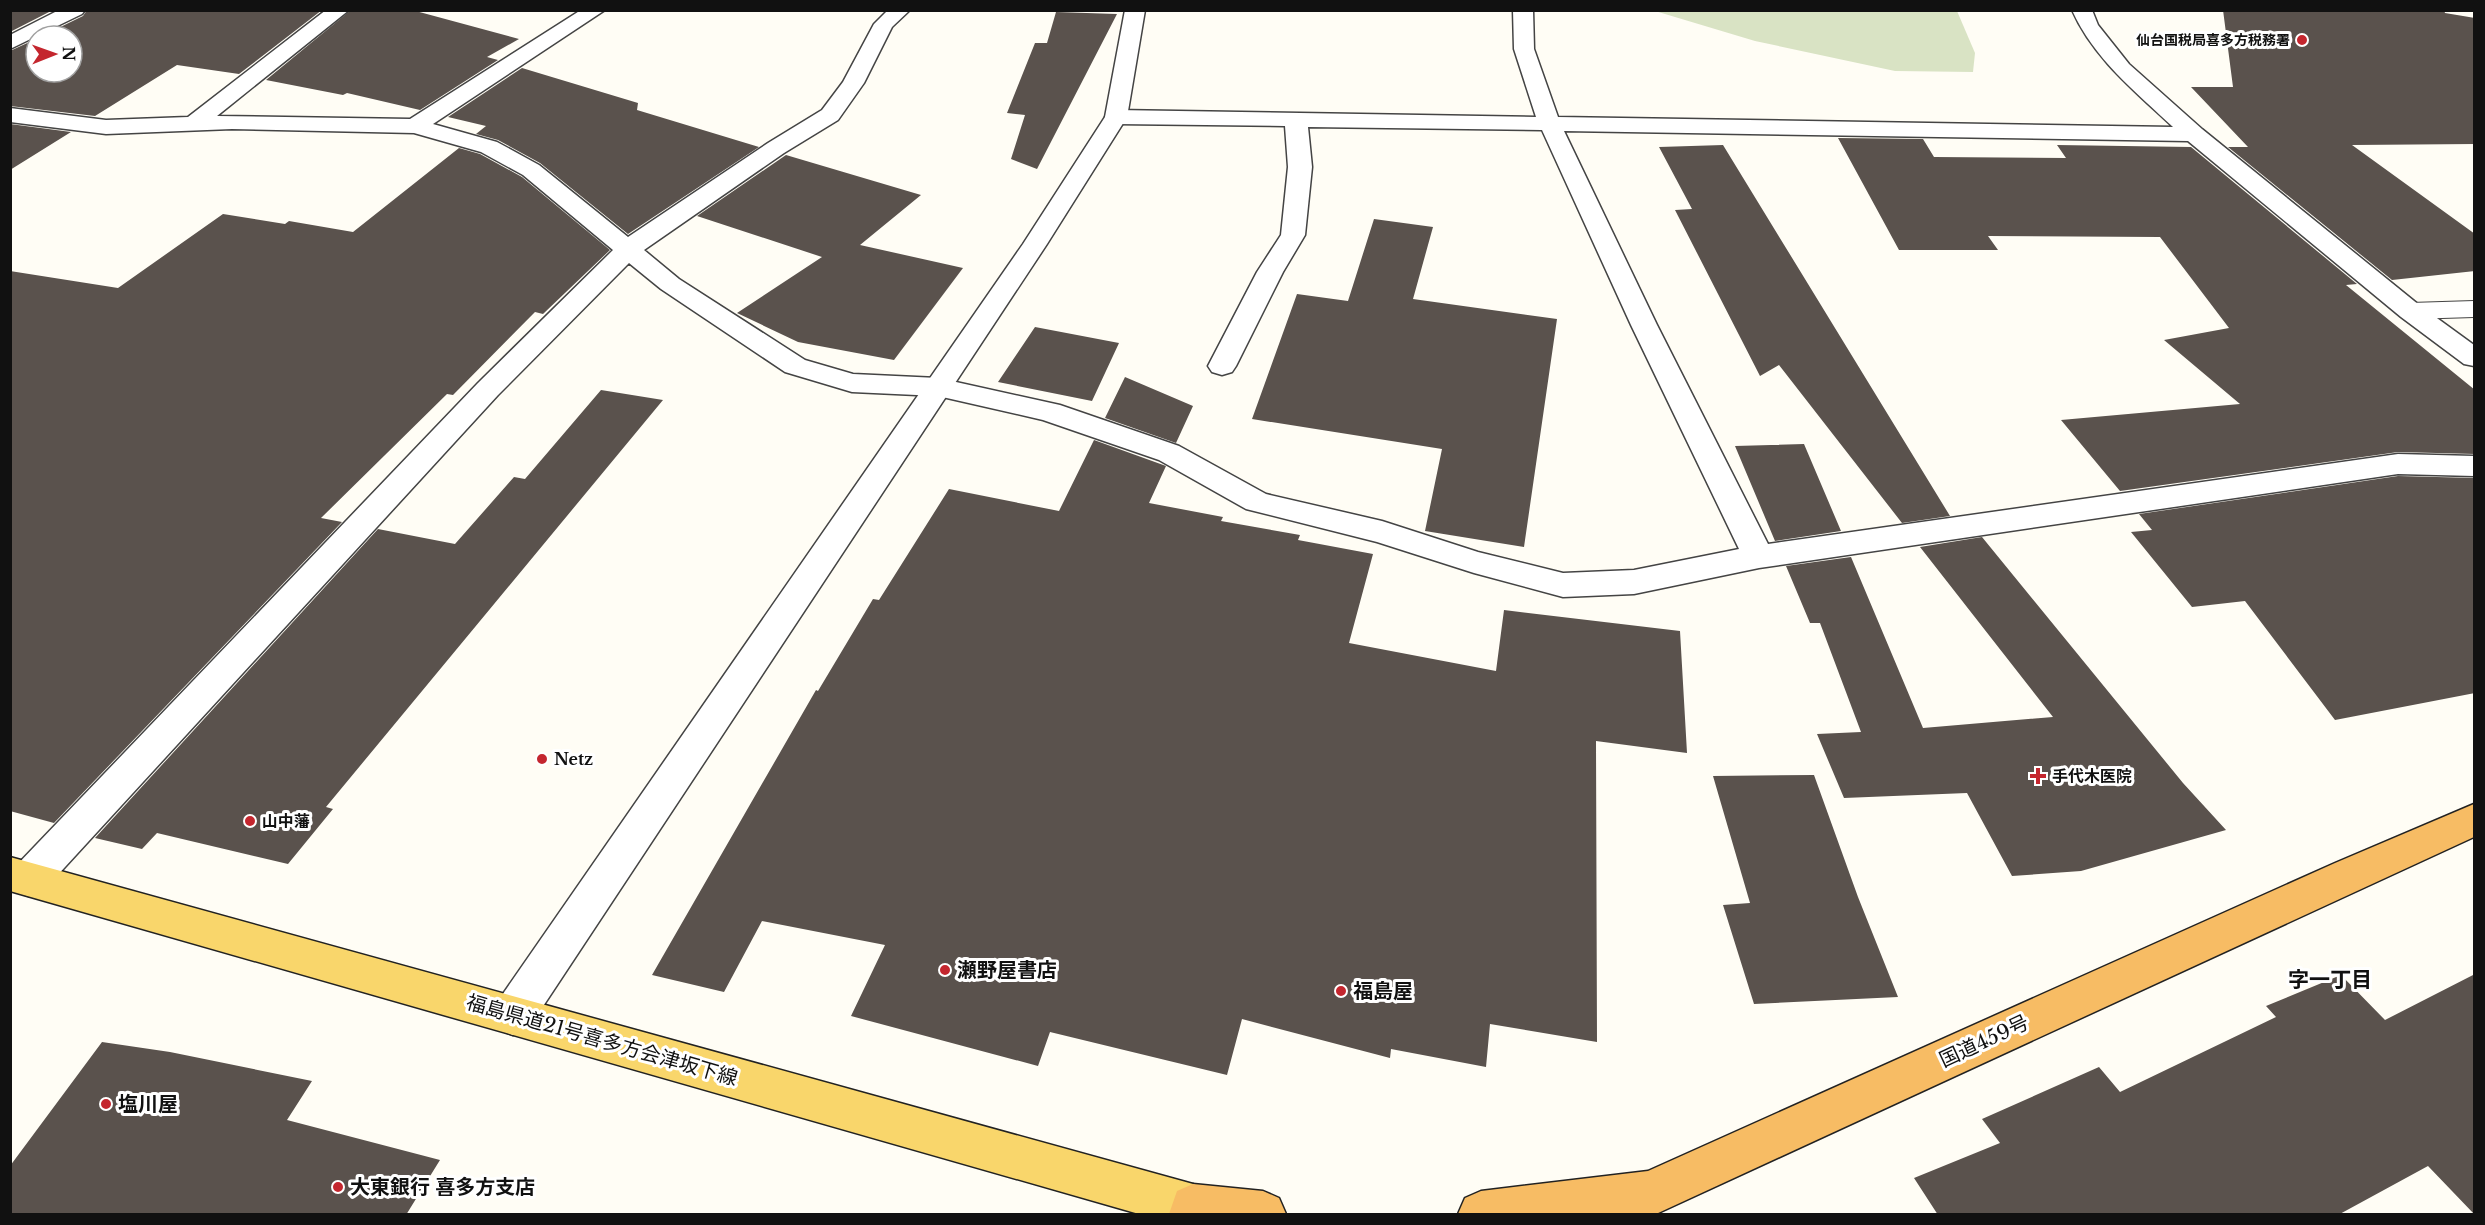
<svg xmlns="http://www.w3.org/2000/svg" width="2485" height="1225" font-family="'Libre Baskerville','Noto Sans JP',serif">
<style>
.cemetery{fill:#d9e3c4}
.building{fill:#5a524d}
.lines{fill:none;stroke-linecap:round;stroke-linejoin:round}
.service-casing{stroke:#444;stroke-width:2}
.minor-casing{stroke:#444;stroke-width:3}
.tertiary-casing{stroke:#444;stroke-width:3}
.primary-casing{stroke:#222;stroke-width:3}
.trunk-casing{stroke:#222;stroke-width:3}
.service{fill:#fff;fill-rule:evenodd}
.minor{fill:#fff;fill-rule:evenodd}
.tertiary{fill:#fff;fill-rule:evenodd}
.primary{fill:#f9d66b;fill-rule:evenodd}
.trunk{fill:#f7bc64;fill-rule:evenodd}
.poi-dot{fill:#c4262e;stroke:#fff;stroke-width:2}
.labels{text-anchor:middle;stroke-width:6;stroke-linejoin:round;paint-order:stroke}
.far-poi-label{font-size:14px;font-weight:bold;fill:#111;stroke:#fff;text-anchor:end}
.poi-label{font-size:16px;font-weight:bold;fill:#111;stroke:#fff;text-anchor:start}
.near-poi-label{font-size:20px;font-weight:bold;fill:#111;stroke:#fff;text-anchor:start}
.near-street-label{font-size:20px;fill:#111;stroke:#fff}
.near-neighbourhood-label{font-size:21px;font-weight:bold;fill:#111;stroke:#fff}
</style>
<rect width="100%" height="100%" fill="#fffdf5"/>
<path class="cemetery" d="M1655 11H1957L1975 53 1973 72 1895 71 1755 41Z"/>
<path class="building" d="M10 10H53L10 32Z
M87 10H322L239 74 177 65 95 116 10 106V51L36 39V72H72V36H42L83 16Z
M351 10H412L519 39 487 57 498 60 420 110 347 93 343 95 266 80Z
M2223 10H2444L2445 13 2475 18V144L2352 145 2475 234V271L2392 280 2228 147H2248L2191 87H2233Z
M1056 12 1117 14 1037 169 1011 159 1025 115 1007 113 1035 43H1047Z
M522 68 638 103 637 110 759 147 628 234 540 163 498 140 476 134 486 126 448 117Z
M10 124 71 132 10 170Z
M1838 138 1923 139 1934 157 2066 158 2057 145 2191 147 2357 284 2346 285 2475 390V454L2398 452 2120 491 2061 420 2240 404 2164 340 2229 328 2160 237 1988 236 1998 250H1899Z
M1723 145 1950 516 1902 523 1779 365 1760 376 1675 210 1692 209 1659 147Z
M459 148 480 154 522 177 610 250 543 314 535 312 453 395 447 394 321 518 342 522 54 823 10 811V271L118 288 223 214 285 224 289 221 353 232Z
M786 155 921 195 860 245 963 268 894 360 798 342 737 313 822 257 697 216Z
M1374 219 1433 227 1413 299 1557 319 1524 547 1425 531 1442 449 1252 419 1297 294 1348 301Z
M1035 327 1119 343 1092 401 998 382Z
M1125 377 1193 406 1176 443 1105 418Z
M601 390 663 400 326 807 333 809 288 864 157 833 142 849 95 838 378 529 455 544 514 477 525 479Z
M1094 440 1166 466 1149 503 1223 517 1221 521 1300 535 1298 540 1373 554 1349 643 1496 671 1504 610 1680 631 1687 753 1596 741 1597 1042 1490 1024 1486 1067 1391 1049 1390 1058 1242 1019 1227 1075 1050 1032 1038 1066 851 1016 885 945 762 921 724 992 652 975 816 690 818 691 873 599 879 600 949 489 1059 511Z
M1804 444 1841 531 1775 541 1735 446Z
M2398 476 2475 478V693L2335 720 2245 601 2192 607 2131 532 2152 530 2139 514Z
M1982 537 2183 783 2226 830 2081 871 2012 876 1967 793 1844 798 1817 734 1861 732 1820 623H1810L1786 566 1851 557 1923 728 2053 717 1920 547Z
M1814 775 1858 897 1898 997 1754 1004 1723 905 1750 903 1713 776Z
M2475 974V1215L2428 1166 2338 1215H1938L1914 1178 2000 1143 1982 1119 2099 1067 2120 1092 2276 1017 2266 1006 2341 975 2385 1020Z
M102 1042 170 1052 312 1081 287 1120 440 1160 406 1215H10V1166Z"/>
<g class="lines">
<defs>
<path id="service" d="M2474 301V317L2410 319 2401 316 2397 311 2401 306 2410 303Z"/>
<path id="minor" d="M59 10H85L82 14 10 49V35Z
M326 10H349L217 116 410 119 581 10H605L433 124 497 142 539 165 628 237 768 143 822 110 843 82 874 24 888 10H910L892 27 864 83 838 120 784 153 644 250 679 279 805 360 853 374 938 378 1060 405 1179 446 1266 494 1382 521 1478 552 1563 573 1634 570 1739 549 1631 325 1542 130 1308 127 1312 167 1305 235 1283 272 1236 366 1232 372 1222 375 1212 372 1208 366 1257 272 1281 235 1288 167 1285 126 1116 124 1108 122 1105 117 1108 112 1116 110 1536 117 1514 49 1513 10H1533L1534 49 1558 117 2173 127C2136 92 2093 58 2072 10H2092L2098 25 2129 64 2202 129 2419 305 2474 345V366L2464 364 2401 317 2188 141 1564 131 1657 325 1768 544 2398 454 2474 456V476L2398 474 1759 568 1634 594 1563 597 1474 573 1377 542 1246 509 1159 460 1043 420 938 396 852 392 785 372 661 289 629 263 498 395 43 891 29 896 15 891 10 881 15 867 478 383 613 250 523 175 481 152 414 133 232 129 106 134 10 122V108L106 120 188 117Z"/>
<path id="tertiary" d="M1125 10H1145L1127 117 1047 244 528 1029 513 1035 498 1029 492 1015 498 1001 1023 244 1105 117Z"/>
<path id="primary" d="M10 857 1193 1184 1209 1191 1216 1207 1213 1214H1139L10 891Z"/>
<path id="trunk" d="M2474 804V837L1656 1214H1458L1465 1198 1481 1191 1648 1171 2335 863Z
M1193 1184 1263 1191 1279 1198 1286 1214H1169L1177 1191Z"/>
</defs>
<use href="#service" class="service-casing"/>
<use href="#minor" class="minor-casing"/>
<use href="#tertiary" class="tertiary-casing"/>
<use href="#primary" class="primary-casing"/>
<use href="#trunk" class="trunk-casing"/>
<use href="#service" class="service"/>
<use href="#minor" class="minor"/>
<use href="#tertiary" class="tertiary"/>
<use href="#primary" class="primary"/>
<use href="#trunk" class="trunk"/>
</g>
<g class="poi-dot">
<circle cx="2302" cy="40" r="6"/>
<circle cx="542" cy="759" r="6"/>
<path d="M2035 767h6v6h6v6h-6v6h-6v-6h-6v-6h6z"/>
<circle cx="250" cy="821" r="6"/>
<circle cx="945" cy="970" r="6"/>
<circle cx="1341" cy="991" r="6"/>
<circle cx="106" cy="1104" r="6"/>
<circle cx="338" cy="1187" r="6"/>
</g>
<g class="labels">
<g class="far-poi-label">
<text x="2290" y="45">仙台国税局喜多方税務署</text>
</g>
<g class="poi-label">
<text x="554" y="765">Netz</text>
<text x="2052" y="782">手代木医院</text>
<text x="262" y="827">山中藩</text>
</g>
<g class="near-poi-label">
<text x="957" y="977">瀬野屋書店</text>
<text x="1353" y="998">福島屋</text>
<text x="118" y="1111">塩川屋</text>
<text x="350" y="1194">大東銀行 喜多方支店</text>
</g>
<g class="near-street-label">
<text transform="translate(602 1040) rotate(16)" y="7">福島県道21号喜多方会津坂下線</text>
<text transform="translate(1984 1041) rotate(-25)" y="7">国道459号</text>
</g>
<g class="near-neighbourhood-label">
<text x="2330" y="987">字一丁目</text>
</g>
</g>
<rect width="2485" height="1225" fill="none" stroke="#111111" stroke-width="24"/>
<g transform="translate(54 54) rotate(89)"><circle r="28" fill="#ffffff" stroke="#a0a0a0" stroke-width="1.5"/>
<path d="M0-4.5L10 22L0 15L-10 22Z" fill="#c4262e"/>
<text y="-9" font-size="16" font-weight="bold" text-anchor="middle" fill="#111111">N</text>
</g>
</svg>
